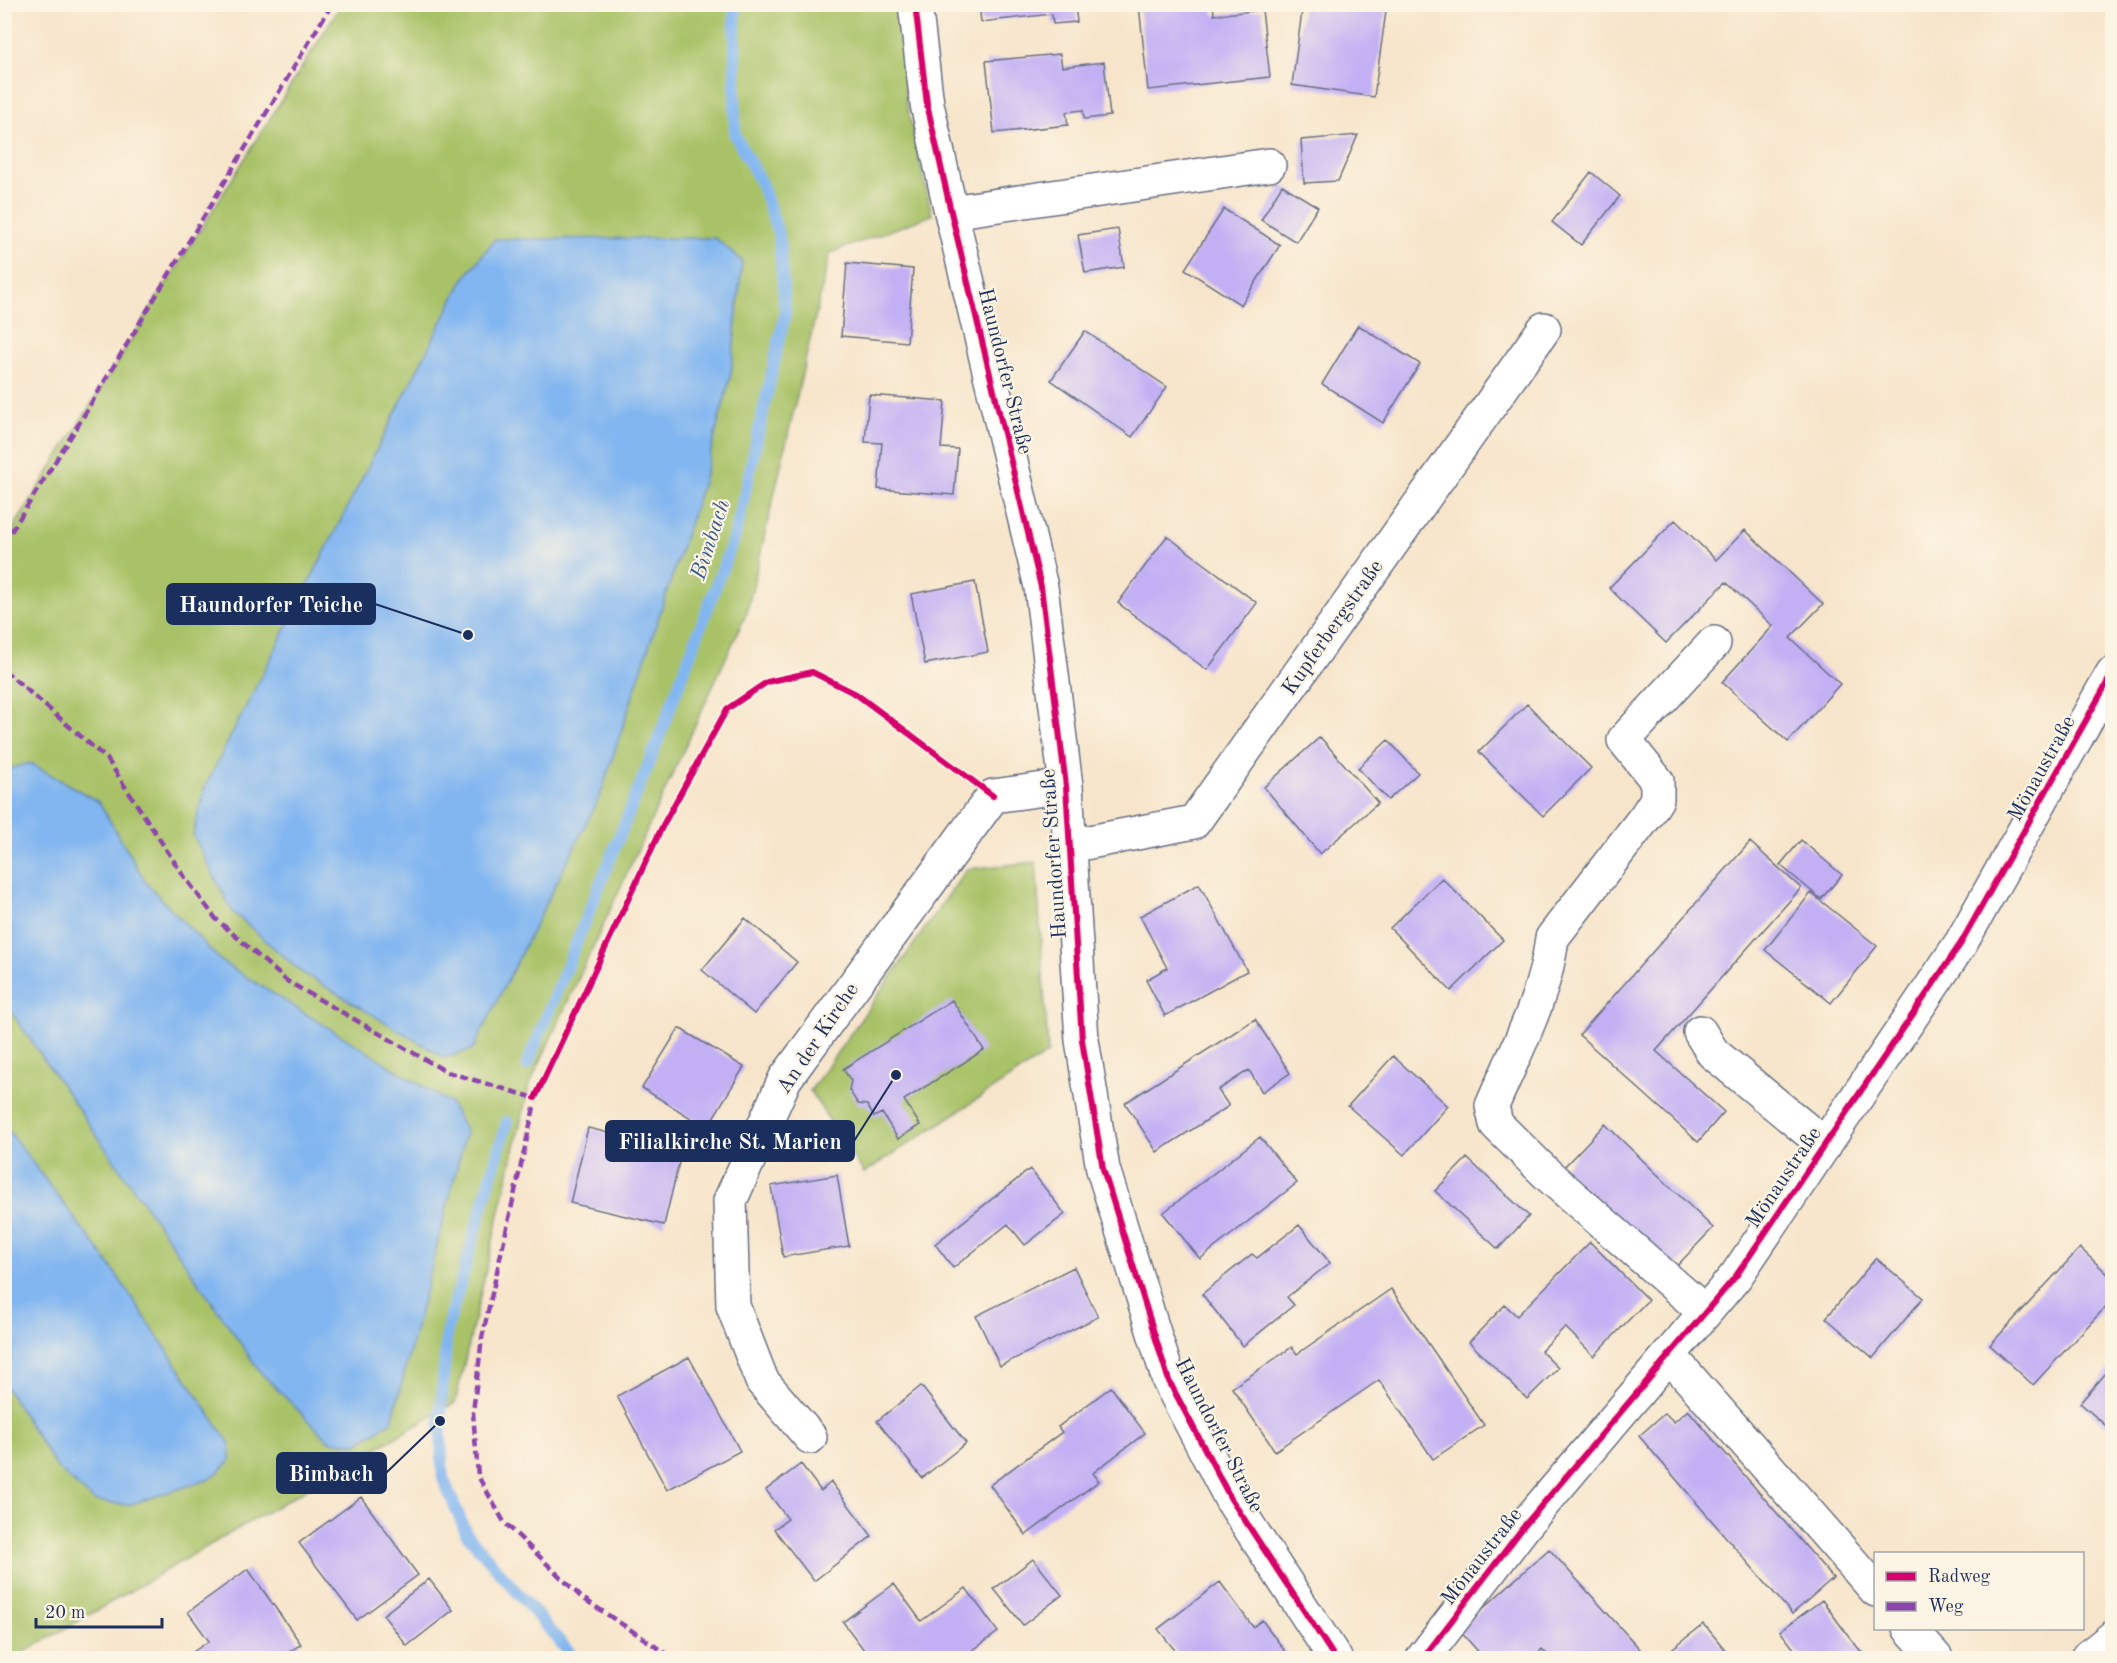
<svg xmlns="http://www.w3.org/2000/svg" width="2117" height="1663" font-family="'Old Standard TT',serif">
<style>
.green{fill:#a9c268;stroke:#627863;stroke-width:1.5}
.water{fill:#82b6f0;stroke:#4e72a7;stroke-width:1.5}
.lines{fill:none;stroke-linecap:round;stroke-linejoin:round}
.stream{stroke:#82b6f0;stroke-width:12}
.building{fill:#c3b0f4}
.minor-casing{stroke:#686f84;stroke-width:36}
.minor{stroke:#fff;stroke-width:33}
.quiet{stroke:#8e44ad;stroke-width:4.5;stroke-dasharray:9 4.5;stroke-linecap:butt}
.cycleway-casing{stroke:#fcf5e5;stroke-width:10}
.cycleway{stroke:#d6006c;stroke-width:6}
.labels{text-anchor:middle;stroke-width:4.5;stroke-linejoin:round;paint-order:stroke}
.street-label{font-size:21px;fill:#1b2f5e;stroke:#fcf5e5}
.water-label{font-size:22px;font-style:italic;fill:#3a588a;stroke:#fcf5e5}
.leader{fill:none;stroke:#1b2f5e;stroke-width:2}
.callout-dot{fill:#1b2f5e;stroke:#fcf5e5;stroke-width:2}
.callout{fill:#1b2f5e;stroke:#1b2f5e;stroke-width:2}
.callout-label{font-size:22px;text-anchor:middle;font-weight:bold;fill:#fff}
</style>
<rect width="100%" height="100%" fill="#fcf5e5"/>
<filter id="ink" filterUnits="userSpaceOnUse"><feTurbulence type="fractalNoise" baseFrequency=".0167" numOctaves="2"/><feDisplacementMap in="SourceGraphic" scale="12" xChannelSelector="R" yChannelSelector="G"/><feConvolveMatrix kernelMatrix="1 2 1 2 8 2 1 2 1" color-interpolation-filters="sRGB"/></filter>
<filter id="wash" filterUnits="userSpaceOnUse"><feTurbulence type="fractalNoise" baseFrequency=".008" numOctaves="4" result="noise"/><feDisplacementMap in="SourceGraphic" scale="24" xChannelSelector="R" yChannelSelector="G"/><feGaussianBlur stdDeviation="1.35" result="paint"/><feColorMatrix in="noise" values="0 0 0 0 0 0 0 0 0 0 0 0 0 0 0 0 0 1.4 0 .05"/><feComposite in="paint" operator="in"/></filter>
<g filter="url(#wash)">
<rect width="100%" height="100%" fill="#f7e5cb"/>
<path class="green" d="M341 5H897L907 105 932 215 830 253 747 612 529 1086 455 1403 16 1657 4 1643V543Z
M1036 862 1048 1053 864 1173 810 1091 967 869Z"/>
<path class="water" d="M715 238 742 261 731 374 703 482 600 796 473 1049 445 1058 301 972 232 911 193 835 204 789 463 280 495 239Z
M30 763 99 802 146 883 222 962 450 1103 466 1132 392 1421 357 1444 329 1441 261 1373 5 1003V770Z
M5 1126 110 1265 230 1444V1462L210 1479 128 1505 94 1501 57 1468 5 1386Z"/>
<g class="lines">
<path class="stream" d="M527 1065 655 748 736 532 785 314 779 236 762 185 735 135V4
M507 1122 447 1329 440 1421 443 1478 466 1533 574 1658"/>
</g>
<g id="blocks">
<path class="building" d="M979 4H1075L1077 22 1053 24 1052 14 981 22Z
M1213 4 1214 15 1262 10 1270 77 1148 90 1139 5Z
M1303 4H1387L1374 97 1292 85Z
M1060 54 1062 67 1104 62 1110 116 1084 119 1083 110 1066 112 1068 125 994 133 986 61Z
M1358 135 1338 181 1304 183 1301 140Z
M1591 172 1620 196 1581 245 1552 222Z
M1282 185 1318 207 1296 242 1261 220Z
M1224 209 1280 245 1241 305 1185 269Z
M1118 229 1124 267 1085 273 1078 235Z
M847 263 913 269 907 342 841 336Z
M1358 325 1420 364 1383 423 1322 384Z
M1085 331 1167 387 1132 437 1051 380Z
M869 395 945 401 941 448 958 449 954 495 878 489 882 443 865 442Z
M1675 520 1716 560 1745 530 1823 604 1790 638 1840 684 1788 742 1722 682 1773 626 1726 582 1666 643 1609 588Z
M1167 536 1257 603 1207 670 1118 603Z
M975 582 988 652 925 664 911 594Z
M1527 704 1591 768 1543 816 1479 752Z
M1320 737 1378 803 1320 854 1264 787Z
M1388 740 1418 773 1388 800 1358 768Z
M1801 840 1842 875 1821 899 1780 865Z
M1750 842 1801 888 1656 1051 1724 1112 1698 1142 1579 1035Z
M1442 878 1503 940 1451 991 1390 928Z
M1199 884 1247 971 1165 1016 1146 980 1167 968 1140 916Z
M1811 893 1877 946 1831 1003 1765 950Z
M745 918 797 962 754 1014 702 970Z
M952 1000 984 1050 904 1100 920 1125 898 1139 882 1113 874 1117 867 1105 858 1104 849 1090 851 1081 843 1069Z
M1255 1019 1290 1073 1262 1092 1249 1070 1218 1090 1229 1106 1157 1152 1125 1103Z
M679 1028 744 1067 707 1128 642 1088Z
M1393 1056 1448 1106 1404 1155 1348 1106Z
M1605 1124 1713 1228 1671 1272 1563 1168Z
M588 1128 682 1150 664 1225 570 1203Z
M1260 1137 1297 1183 1200 1259 1163 1213Z
M1467 1158 1529 1216 1498 1249 1435 1191Z
M1030 1169 1065 1214 1025 1245 1008 1224 953 1268 935 1244Z
M837 1175 849 1246 783 1257 771 1186Z
M1299 1225 1330 1263 1287 1297 1294 1305 1243 1346 1202 1294 1252 1254 1257 1258Z
M1590 1242 1648 1300 1594 1356 1565 1327 1541 1351 1558 1368 1527 1399 1469 1342 1505 1305 1517 1316Z
M2080 1248 2112 1278V1300L2033 1385 1990 1345Z
M1876 1258 1923 1298 1873 1358 1826 1318Z
M1074 1267 1098 1317 1000 1366 976 1316Z
M1391 1289 1484 1425 1433 1459 1379 1380 1275 1451 1232 1388 1292 1347 1297 1354Z
M689 1357 740 1451 667 1490 617 1396Z
M2112 1366V1431L2080 1403Z
M921 1386 966 1443 922 1478 877 1421Z
M1111 1387 1145 1433 1093 1473 1099 1481 1026 1535 990 1485 1062 1432 1058 1427Z
M1688 1410 1833 1578 1792 1614 1639 1436 1665 1413 1674 1422Z
M801 1464 821 1491 831 1482 872 1536 814 1581 774 1529 788 1519 766 1490Z
M361 1497 418 1575 357 1620 299 1543Z
M1549 1549 1648 1658H1551L1542 1649 1533 1658H1484L1459 1630Z
M1033 1559 1062 1595 1023 1625 994 1589Z
M248 1569 301 1644 280 1658H184L209 1641 188 1612Z
M429 1579 453 1610 407 1646 383 1615Z
M1220 1582 1253 1627 1262 1620 1290 1658H1181L1158 1629Z
M894 1584 921 1621 966 1588 998 1632 962 1658H949L946 1654 941 1658H870L843 1622Z
M1822 1600 1841 1626 1866 1658H1801L1780 1631Z
M1704 1624 1732 1658H1660Z
M1475 1652 1479 1658H1464Z"/>
</g>
</g>
<g filter="url(#ink)">
<use href="#blocks" fill-opacity="0" stroke="#686f84" stroke-width="1.5"/>
<g class="lines">
<defs>
<path id="minor" d="M915 4 927 104 951 212 1041 587 1066 786 1082 1040 1103 1169 1169 1381 1231 1499 1335 1658
M951 212 1269 165
M1069 846 1194 822 1544 329
M1700 1032 1713 1053 1825 1145
M1705 1312 1548 1175 1496 1124 1492 1106C1515 1052 1545 998 1552 938L1646 816 1657 799V781L1624 740 1714 643
M1669 1355 1876 1590
M810 1437 762 1381 733 1306 730 1201 785 1079 993 796 1066 786
M1909 1628 1936 1658
M1423 1658 1525 1525 1736 1276 1961 943 2112 674
M2087 1658 2112 1638"/>
</defs>
<use href="#minor" class="minor-casing"/>
<use href="#minor" class="minor"/>
<path class="quiet" d="M4 543 80 422 332 4
M4 670 107 759 181 872 216 919 287 981 447 1072 535 1098
M537 1094 482 1338 473 1412 478 1476 504 1522 581 1597 673 1658"/>
<defs>
<path id="cycleway" d="M915 4 927 104 951 212 1041 587 1066 786 1082 1040 1103 1169 1169 1381 1231 1499 1335 1658
M535 1098 663 825 727 709 767 682 812 672 856 694 993 796
M1423 1658 1525 1525 1736 1276 1961 943 2112 674"/>
</defs>
<use href="#cycleway" class="cycleway-casing"/>
<use href="#cycleway" class="cycleway"/>
</g>
</g>
<g class="labels">
<g class="street-label">
<text transform="translate(1006 371) rotate(76)" y="7">Haundorfer Straße</text>
<text transform="translate(1332 627) rotate(-55)" y="7">Kupferbergstraße</text>
<text transform="translate(2041 768) rotate(-61)" y="7">Mönaustraße</text>
<text transform="translate(1053 854) rotate(-94)" y="7">Haundorfer Straße</text>
<text transform="translate(817 1038) rotate(-56)" y="7">An der Kirche</text>
<text transform="translate(1783 1177) rotate(-56)" y="7">Mönaustraße</text>
<text transform="translate(1220 1435) rotate(63)" y="7">Haundorfer Straße</text>
<text transform="translate(1481 1556) rotate(-52)" y="7">Mönaustraße</text>
</g>
<g class="water-label">
<text transform="translate(709 539) rotate(-72)" y="8">Bimbach</text>
</g>
</g>
<path class="leader" d="M468 635L375 604M896 1075L854 1141M440 1421L386 1473"/>
<g class="callout-dot">
<circle cx="468" cy="635" r="6"/>
<circle cx="896" cy="1075" r="6"/>
<circle cx="440" cy="1421" r="6"/>
</g>
<g class="callout">
<rect x="167" y="584" width="208" height="40" rx="6"/>
<rect x="606" y="1121" width="248" height="40" rx="6"/>
<rect x="277" y="1453" width="109" height="40" rx="6"/>
</g>
<g class="callout-label">
<text x="271" y="612">Haundorfer Teiche</text>
<text x="730" y="1149">Filialkirche St. Marien</text>
<text x="331" y="1481">Bimbach</text>
</g>
<rect width="2117" height="1663" fill="none" stroke="#fcf5e5" stroke-width="24"/>
<rect x="1874" y="1552" width="210" height="78" fill="#fcf5e5" stroke="#a2a6af" stroke-width="1.5"/>
<rect x="1886" y="1572" width="30" height="9" fill="#d6006c" stroke="#a2a6af" stroke-width="1.5"/>
<text x="1928" y="1582" font-size="18" fill="#1b2f5e">Radweg</text>
<rect x="1886" y="1602" width="30" height="9" fill="#8e44ad" stroke="#a2a6af" stroke-width="1.5"/>
<text x="1928" y="1612" font-size="18" fill="#1b2f5e">Weg</text>
<path d="M36 1618v9h126v-9" fill="none" stroke="#1b2f5e" stroke-width="3"/>
<text x="45" y="1618" font-size="18" fill="#1b2f5e" stroke="#fcf5e5" stroke-width="4.5" paint-order="stroke">20 m</text>
</svg>
